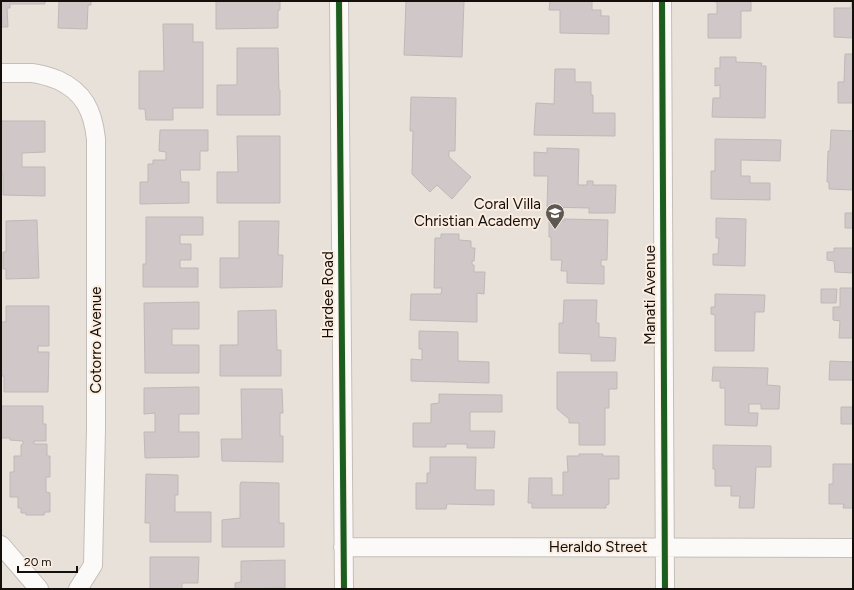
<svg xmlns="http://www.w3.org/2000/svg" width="854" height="590" font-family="Figtree,sans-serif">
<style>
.building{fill:#d0c7c8;stroke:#beb9b7}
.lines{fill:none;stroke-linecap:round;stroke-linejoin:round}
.street-casing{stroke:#c4beb8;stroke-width:20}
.street{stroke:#fcfaf9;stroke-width:18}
.cycleway-casing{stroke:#fcede1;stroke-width:8}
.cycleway{stroke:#1b5e20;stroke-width:6}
.labels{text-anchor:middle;stroke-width:4;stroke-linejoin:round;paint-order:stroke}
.poi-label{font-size:15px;fill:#140f0b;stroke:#fcede1;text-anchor:end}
.street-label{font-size:15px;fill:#140f0b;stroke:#fcede1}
</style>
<rect width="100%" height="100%" fill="#e8e1da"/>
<path class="building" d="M1 1H45V4H10V8H7L8 27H1Z
M59 1H91V5H88L87 29 58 28Z
M216 1H280V10H278V28L216 29Z
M406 1H464L462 57 404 55Z
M550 1H592V10H601V16H609V34L560 33V10H549Z
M708 1H751V11H741V38H708V14H717V2Z
M852 1H853V38L834 37V8H851Z
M163 24H193V42H203V108H173V120H146L145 109H139V71H164Z
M237 48H278L279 90H280V115H217V85H237Z
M845 54H853V103H838V82H844Z
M720 57H736V62L762 63 761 66H766L765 118 712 117 713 98H720V85L715 86V68H720Z
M555 69H575V82H591V95H593V113H615V136L534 135 536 103 554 104Z
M411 97 456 98 455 151H449V157L471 177 452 199 437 185 430 192 412 174 413 131H410Z
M1 121H45V152L22 153V167H45V196L3 195V174H1Z
M160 130H208V151H200V170H180L181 182H189V203L140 204V182H148V164H153V160H166V152L159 151Z
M831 130 853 131V190L829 189V182H827L828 151H830Z
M237 136H280V203H217V172H238Z
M715 139 781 140 780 161 741 160V176H750V183H770V200L711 199V171H715Z
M547 148 579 149 578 185H587V181H593V185H616L615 213H589V208L547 207 548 176H534V152L547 153Z
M845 213H853V228H845Z
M146 217H203V235H180V244H191V260H180V268H198V287H143V264H146Z
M716 218 746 219 745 266 713 265V254H718L719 238H716Z
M564 219 608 220 607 260H601V266H604V284L567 283V271H561L562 260H551V237H549V221H564Z
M37 220 39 278 6 279V269H3V252H6V221Z
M239 221H279L278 255H283L282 287 220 288V258H239Z
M441 234H459V240L471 241V248H475L474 261H472V265H474V272H485L484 294 477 293V322L410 320 411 294H441L442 288H434L435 238H441Z
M834 248H853V273L835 272 834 261 827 260V252H834Z
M840 288H853V338H839L840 321 833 320V307H840Z
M821 289H837L836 303H821Z
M715 294 765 295 764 312H755L754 351H715V315L711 314V307H715Z
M564 300H597L596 323H599V337L616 338 615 361H591V354L559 353V323H563Z
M199 302V329H172V345H199V373H145L144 303Z
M6 306H49V346H38V352H49L48 392H4V376H1V322H6Z
M276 310 277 350H281V376H220V345H238V311Z
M419 331 458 332V361L489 362V383L411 381V359L422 360V349H419Z
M830 361 853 362V380H829Z
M713 367 768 368 767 385 780 386 779 409H761V404H749V413H758L757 426 725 425V388H720V381H712Z
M557 372H617V389H609V408H605V445H579V423H569V419L557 409Z
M199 387V414H179V432H199V457L145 458 144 432H155V413L144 414V388Z
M241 389H282L283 413H280V436H283V462L222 461 221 439H242Z
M439 394 502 395V412H470V431H495L494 448H467V444H446V447H413V423H431V404L439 403Z
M1 406H43V424H46V441H34V444H47V456H50V477H46V492L50 493V512H45L44 515H26V513H21V508H18V497H10V472H14V456H21V445L23 444V441L10 440V438H1Z
M841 407H853V424H841Z
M713 445 771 446V467H756L754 508H739L740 496H731V486H715V469H713Z
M579 454H603V456H619V479H609V504L606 505V508H532V503H528L529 478H552V495H563V472H568L567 456H579Z
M430 457H476L475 490H494V505L447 504 446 509H416V483H427V473H430Z
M833 464H853V508H843L844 504H829V484H833Z
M146 474 178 475V495H175V512H211V542H150V523H145Z
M241 482 279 483V523H284V547H222V520L240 518V485Z
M150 557H199L198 583H182V589H150Z
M285 560V588L235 589V583L241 582V561Z"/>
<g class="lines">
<defs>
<path id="street" d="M339 1 344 589
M662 1 665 589
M1 73C11 73 22 73 32 73 41 74 50 77 58 80 84 92 93 111 96 139V429L93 565 78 589
M1 545 39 589
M343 547 853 548"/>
</defs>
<use href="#street" class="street-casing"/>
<use href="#street" class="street"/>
<defs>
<path id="cycleway" d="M339 1 344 589
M662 1 665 589"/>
</defs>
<use href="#cycleway" class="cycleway-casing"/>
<use href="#cycleway" class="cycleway"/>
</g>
<defs>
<symbol id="school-pin" viewBox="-11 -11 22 30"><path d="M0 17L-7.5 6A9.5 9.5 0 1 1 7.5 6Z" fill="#5e5853" stroke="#fcede1"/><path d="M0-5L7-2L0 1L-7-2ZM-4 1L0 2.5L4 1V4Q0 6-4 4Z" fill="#fff"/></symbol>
</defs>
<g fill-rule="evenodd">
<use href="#school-pin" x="544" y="202" width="22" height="30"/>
</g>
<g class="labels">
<g class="poi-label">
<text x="541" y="209">Coral Villa<tspan x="541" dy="17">Christian Academy</tspan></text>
</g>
<g class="street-label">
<text transform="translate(328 295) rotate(-90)" y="5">Hardee Road</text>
<text transform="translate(650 295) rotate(-90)" y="5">Manati Avenue</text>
<text transform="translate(96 340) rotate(-90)" y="5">Cotorro Avenue</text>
<text x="598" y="552">Heraldo Street</text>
</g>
</g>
<rect width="854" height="590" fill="none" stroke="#140f0b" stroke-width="4"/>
<path d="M18 566v6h59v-6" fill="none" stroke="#140f0b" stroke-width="2"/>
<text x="24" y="566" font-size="12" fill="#140f0b" stroke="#fcede1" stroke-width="3" paint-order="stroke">20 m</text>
</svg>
